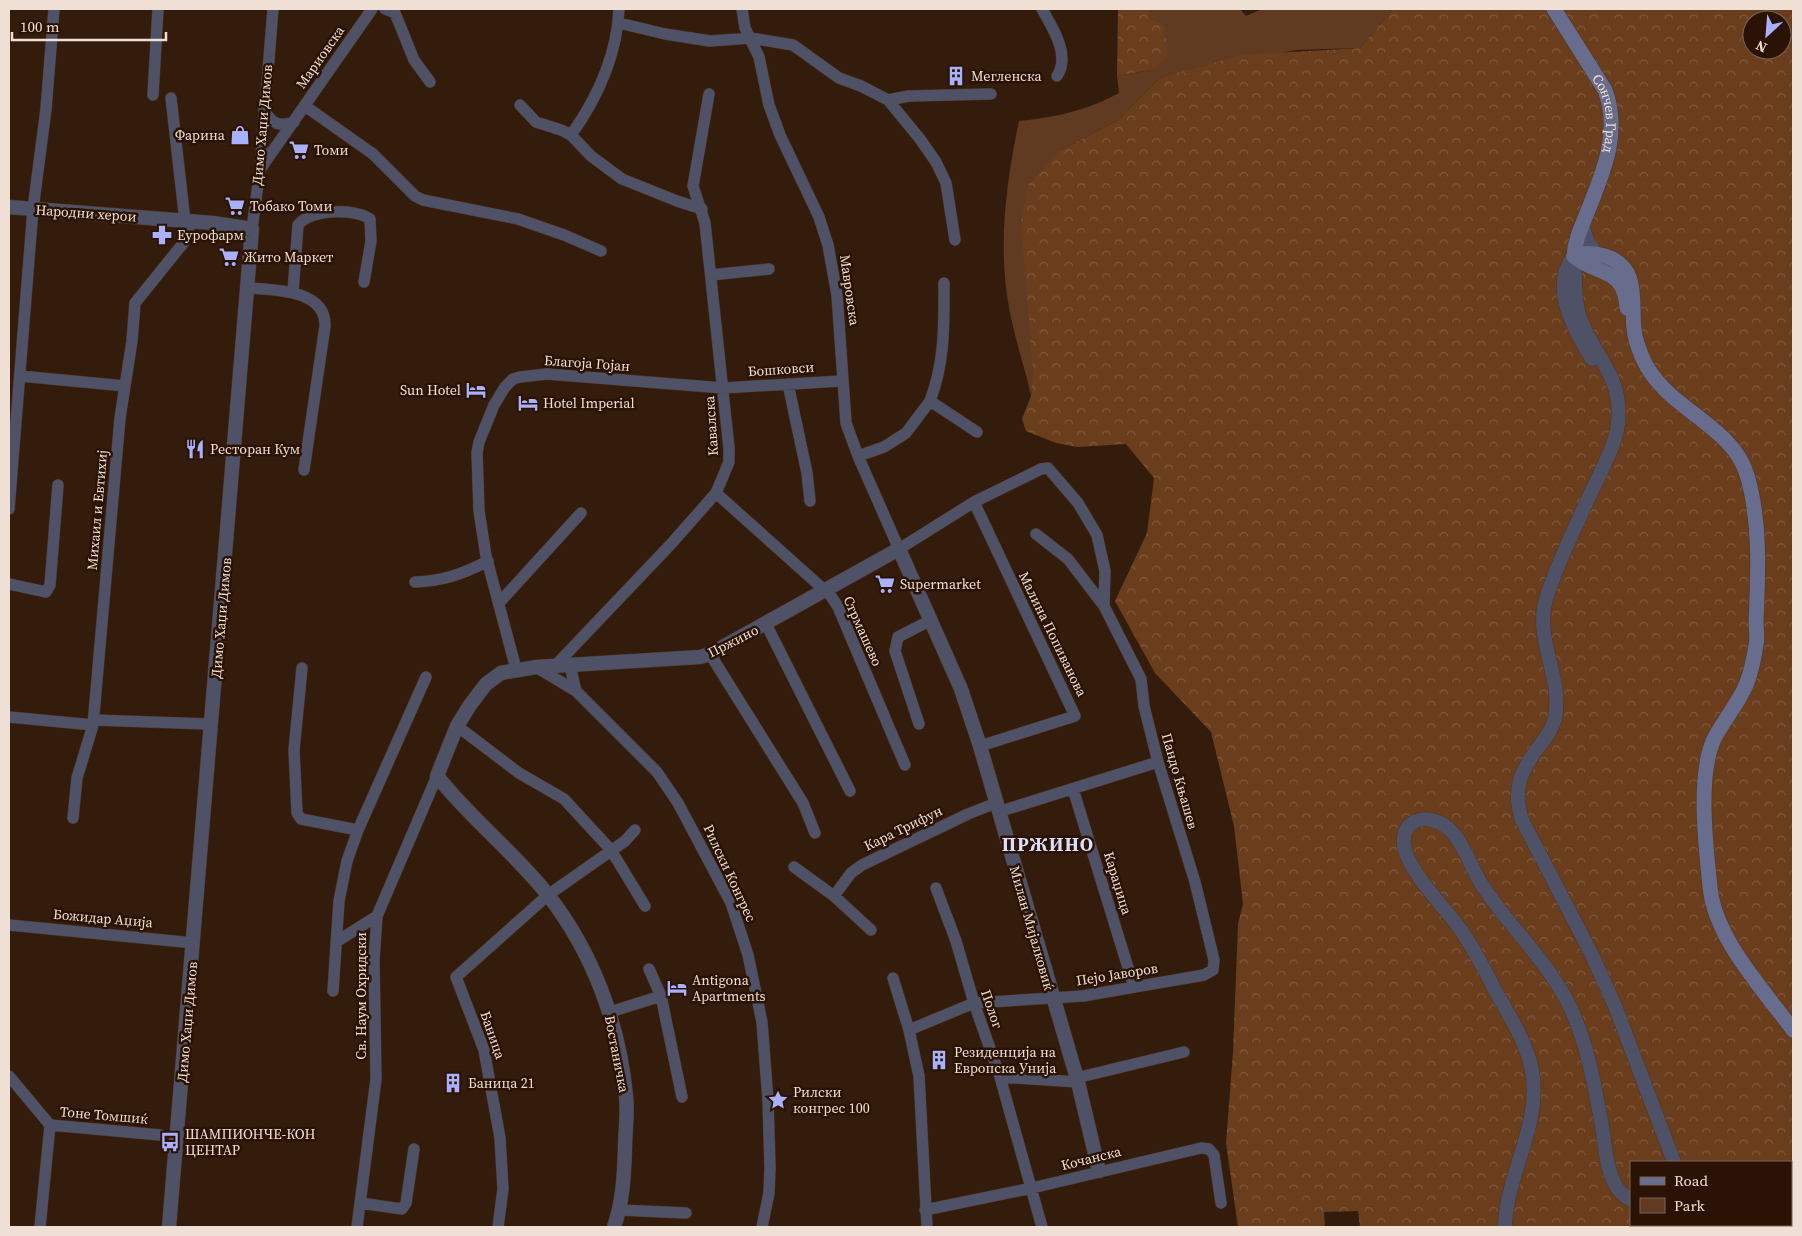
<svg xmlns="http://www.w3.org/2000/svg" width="1802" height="1236" font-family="'Source Serif 4',serif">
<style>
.green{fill:#603b22}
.forest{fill:url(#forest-crowns);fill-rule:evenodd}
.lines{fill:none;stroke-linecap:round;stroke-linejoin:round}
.minor-casing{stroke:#4e3728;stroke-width:12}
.tertiary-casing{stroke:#4e3728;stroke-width:15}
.secondary-casing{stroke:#4e3728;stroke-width:16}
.minor{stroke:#4f5267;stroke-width:11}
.tertiary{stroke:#4f5267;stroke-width:14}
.secondary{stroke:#686c8d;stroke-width:15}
.labels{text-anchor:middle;stroke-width:5;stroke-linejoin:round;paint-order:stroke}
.street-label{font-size:14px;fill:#efdfd4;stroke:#2a1304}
.poi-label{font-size:14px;fill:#efdfd4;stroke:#2a1304;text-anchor:start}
.district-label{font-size:19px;font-weight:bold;letter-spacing:1px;fill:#dadefb;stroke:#2a1304}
</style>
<defs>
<pattern id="forest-crowns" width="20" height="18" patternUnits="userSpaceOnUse" patternTransform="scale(1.25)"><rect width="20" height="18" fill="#6a3d1d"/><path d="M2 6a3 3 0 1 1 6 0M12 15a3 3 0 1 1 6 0" fill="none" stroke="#80593d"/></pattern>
</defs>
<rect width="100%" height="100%" fill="#341c0c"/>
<path class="green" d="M1151 9H1240L1246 16 1262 9H1393L1360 48 1296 50 1160 78 1118 120 1061 150 1031 396C1026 372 1018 349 1013 326 996 258 1005 188 1019 121 1057 117 1085 111 1119 93L1117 76 1151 70 1149 18Z"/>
<path class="forest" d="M1118 9H1151L1149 18 1164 25 1168 57 1151 70 1117 76Z
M1393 9H1793V1227H1360L1358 1211 1324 1212 1325 1227H1238L1226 1143 1233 1052 1238 924 1243 904 1234 826 1211 732 1155 673 1115 601 1147 533 1154 478 1126 444 1077 447 1056 443 1026 431 1022 419 1031 396 1033 371 1021 222 1029 184 1061 150 1118 120 1160 78 1241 55 1360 48ZM1752 20H1782V50H1752ZM1631 1162H1791V1225H1631Z"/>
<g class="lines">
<defs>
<path id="minor" d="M385 9 395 13 414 60 430 82
M742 9 745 28 759 57 769 105 780 135 819 217 828 245 837 295 846 423 858 456 899 549 974 502 1041 469 1048 468 1078 503 1097 535 1105 571 1104 606 1141 679 1144 706 1158 762 1195 882 1214 960 1213 970 1204 975 1083 996 974 1003 909 1030
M1042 9C1052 27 1071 55 1057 76
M619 23 665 34 710 41 751 38 793 45 839 78 861 86 888 100 920 139 936 162 946 183 955 240
M153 95 158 9
M171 98 185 221
M888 100 909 96 991 94
M520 105 536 122 561 130 571 135 591 156 622 179 677 201 702 209
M305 106 373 154 415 196 423 200 518 219 564 235 601 251
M264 110C272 124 279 127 294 122
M571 135C598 97 617 56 619 9
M261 168 372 9
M252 229 260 169 273 9
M711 275 769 269
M248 288C273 290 326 289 325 326L304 470
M293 292 298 225C311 209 355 208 370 219L371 241 364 282
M20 376 125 386
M788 384 807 473 810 501
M930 401C945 362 944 325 944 283
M858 456 884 447 906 433 930 401 977 432
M716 493 831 596 838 607 905 765
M974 502 1075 716 980 746
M9 509 33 209 46 109 54 9
M1036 534 1068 559 1104 606
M415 582C443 581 463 574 488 561
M9 584 46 592 50 585 58 485
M499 603 581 513
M766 624 850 791
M710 654 803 803 815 833
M570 666 576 691
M536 667 576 691 657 772 678 803 731 903 748 955 762 1022 768 1101 770 1167 769 1193 762 1227
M554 667 671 544 716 493 729 462V448L705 223 693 186 709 94
M302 668 294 750 297 813 301 819 358 830
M516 669 486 556 479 511 477 453 479 442 494 405 505 387 513 379 520 377 547 374 723 388 841 381
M9 717 93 725
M93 720 208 724
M919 724 895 651 898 637 931 620
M457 726 519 773 564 799 611 850 645 906
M1073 789 1134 987
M998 812 1158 762
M73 818 77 778 93 725 120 418 132 341 135 303 185 241 191 221
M794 867 834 896 871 930
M936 888 956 941 974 1003 1000 1077 1042 1227
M834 896 851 873 862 865 968 814 996 803
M9 925 194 943
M336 942 377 916
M649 969 661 996 682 1097
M893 978 909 1030 919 1076 927 1227
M333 991 339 901 347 861 358 830 426 677
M610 1012 661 996
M9 1076 50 1125 160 1135
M1000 1077 1078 1082
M1076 1078 1184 1052
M360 1203 402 1209 406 1203 414 1149
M620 1210 686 1213
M925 1210 1032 1188 1201 1148 1209 1149 1214 1155 1221 1203
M40 1227 50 1125
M357 1227 376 1079 374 960 377 916 437 776
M498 1227 503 1189 500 1138 484 1050 456 977 548 895 625 841 635 830"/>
<path id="tertiary" d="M9 207 213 223 252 229 169 1227
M1582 225 1588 242 1596 254
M1574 256C1576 277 1573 300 1581 320 1596 360 1623 376 1618 424 1615 446 1604 465 1595 484 1579 519 1557 563 1546 599 1534 639 1563 678 1555 718 1553 728 1547 736 1541 744 1521 769 1512 789 1522 820L1591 953 1615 1006 1674 1162
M1574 256C1549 287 1575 331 1592 359
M614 1227C623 1201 624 1176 625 1149 625 1132 628 1113 626 1096 619 1023 593 953 548 895 514 852 471 819 437 776L457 726 470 705 486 684 501 673 536 667 700 657 710 654 899 549 961 689 980 746 1078 1082 1099 1171
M1505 1227C1506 1174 1542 1124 1532 1071 1527 1043 1510 1017 1496 992 1485 971 1474 948 1460 929 1444 906 1409 873 1404 846 1400 815 1433 813 1450 830 1465 845 1471 868 1482 885 1508 925 1544 958 1566 999 1587 1039 1594 1083 1602 1126 1605 1145 1606 1167 1615 1184 1618 1191 1624 1196 1631 1200"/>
<g id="secondary">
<path id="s1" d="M1554 9 1605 90C1621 133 1603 173 1587 213 1581 228 1575 240 1574 256"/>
<path d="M1574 256C1584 252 1594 253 1605 256 1640 267 1631 300 1634 329 1635 339 1639 350 1643 359 1665 409 1732 424 1747 475 1761 522 1758 575 1756 623 1756 630 1758 638 1756 645 1754 658 1751 673 1746 685 1738 704 1723 721 1714 739 1697 776 1706 847 1710 887 1715 939 1763 989 1793 1030"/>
<path d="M1574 256C1598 277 1624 266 1627 308"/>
</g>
</defs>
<use href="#minor" class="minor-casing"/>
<use href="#tertiary" class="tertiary-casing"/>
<use href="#secondary" class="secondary-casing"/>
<use href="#minor" class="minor"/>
<use href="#tertiary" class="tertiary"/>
<use href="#secondary" class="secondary"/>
</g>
<defs>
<symbol id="building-bare" viewBox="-9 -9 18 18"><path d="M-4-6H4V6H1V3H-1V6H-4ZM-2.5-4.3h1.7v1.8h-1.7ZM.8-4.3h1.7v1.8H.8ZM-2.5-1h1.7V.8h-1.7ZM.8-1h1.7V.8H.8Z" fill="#a9b0fc" stroke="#2a1304" stroke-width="2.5" paint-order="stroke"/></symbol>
<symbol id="shop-bare" viewBox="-9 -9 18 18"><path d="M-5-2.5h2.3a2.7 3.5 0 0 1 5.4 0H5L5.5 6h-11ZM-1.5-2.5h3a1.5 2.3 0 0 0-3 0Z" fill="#a9b0fc" stroke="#2a1304" stroke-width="2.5" paint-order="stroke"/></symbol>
<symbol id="supermarket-bare" viewBox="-9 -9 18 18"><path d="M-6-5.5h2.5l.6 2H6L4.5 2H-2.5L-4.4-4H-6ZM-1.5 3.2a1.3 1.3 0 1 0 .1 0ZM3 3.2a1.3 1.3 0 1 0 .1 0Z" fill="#a9b0fc" stroke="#2a1304" stroke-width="2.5" paint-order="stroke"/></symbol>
<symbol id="pharmacy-bare" viewBox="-9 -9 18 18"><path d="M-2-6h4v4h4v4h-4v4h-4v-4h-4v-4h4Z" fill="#a9b0fc" stroke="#2a1304" stroke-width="2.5" paint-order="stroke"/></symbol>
<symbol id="hotel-bare" viewBox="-9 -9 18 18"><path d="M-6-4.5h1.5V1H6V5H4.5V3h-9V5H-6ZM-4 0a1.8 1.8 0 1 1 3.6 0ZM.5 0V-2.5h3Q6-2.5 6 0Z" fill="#a9b0fc" stroke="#2a1304" stroke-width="2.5" paint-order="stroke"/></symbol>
<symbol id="restaurant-bare" viewBox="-9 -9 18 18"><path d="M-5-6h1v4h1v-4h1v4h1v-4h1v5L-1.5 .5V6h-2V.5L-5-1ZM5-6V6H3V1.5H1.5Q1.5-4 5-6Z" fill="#a9b0fc" stroke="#2a1304" stroke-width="2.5" paint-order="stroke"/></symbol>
<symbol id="sight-bare" viewBox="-9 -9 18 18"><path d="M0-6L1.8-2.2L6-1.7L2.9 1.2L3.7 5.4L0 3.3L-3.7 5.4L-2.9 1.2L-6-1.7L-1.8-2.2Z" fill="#a9b0fc" stroke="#2a1304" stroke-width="2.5" paint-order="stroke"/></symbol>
<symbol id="bus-bare" viewBox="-9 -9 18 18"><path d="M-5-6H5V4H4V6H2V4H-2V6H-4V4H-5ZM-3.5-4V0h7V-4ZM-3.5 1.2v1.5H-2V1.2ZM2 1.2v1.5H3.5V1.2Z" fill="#a9b0fc" stroke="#2a1304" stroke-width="2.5" paint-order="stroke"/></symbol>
</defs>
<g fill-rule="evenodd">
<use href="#building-bare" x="942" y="62" width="28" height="28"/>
<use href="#shop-bare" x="226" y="121" width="28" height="28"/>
<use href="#supermarket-bare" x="285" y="136" width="28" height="28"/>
<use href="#supermarket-bare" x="221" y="192" width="28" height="28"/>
<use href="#pharmacy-bare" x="148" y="221" width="28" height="28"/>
<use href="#supermarket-bare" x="215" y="243" width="28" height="28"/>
<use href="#hotel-bare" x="462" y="376" width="28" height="28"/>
<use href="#hotel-bare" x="514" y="389" width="28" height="28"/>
<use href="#restaurant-bare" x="181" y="435" width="28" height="28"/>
<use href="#supermarket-bare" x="871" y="570" width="28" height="28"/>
<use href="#hotel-bare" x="663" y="974" width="28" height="28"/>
<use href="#building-bare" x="925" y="1046" width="28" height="28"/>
<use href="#building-bare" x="439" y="1069" width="28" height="28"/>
<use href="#sight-bare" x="764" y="1086" width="28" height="28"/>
<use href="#bus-bare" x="156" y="1128" width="28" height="28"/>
</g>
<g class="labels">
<g class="street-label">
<text transform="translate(320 57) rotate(-55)" y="5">Мариовска</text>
<text dy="5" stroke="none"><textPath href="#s1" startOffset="119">Сончев Град</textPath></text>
<text transform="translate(262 125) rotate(-85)" y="5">Димо Хаџи Димов</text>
<text transform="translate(86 213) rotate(4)" y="5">Народни херои</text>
<text transform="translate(850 290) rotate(82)" y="5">Мавровска</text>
<text transform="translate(587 363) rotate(4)" y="5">Благоја Гојан</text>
<text transform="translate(781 369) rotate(-4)" y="5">Бошковси</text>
<text transform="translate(711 426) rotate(-94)" y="5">Кавалска</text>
<text transform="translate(97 510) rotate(-85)" y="5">Михаил и Евтихиј</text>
<text transform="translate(221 618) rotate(-85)" y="5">Димо Хаџи Димов</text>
<text transform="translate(863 631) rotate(66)" y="5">Стрмашево</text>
<text transform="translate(1053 634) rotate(64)" y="5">Малина Попиванова</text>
<text transform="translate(733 641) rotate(-27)" y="5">Пржино</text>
<text transform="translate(1180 781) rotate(74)" y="5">Пандо Књашев</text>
<text transform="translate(903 828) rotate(-26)" y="5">Кара Трифун</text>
<text transform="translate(730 873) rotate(65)" y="5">Рилски Конгрес</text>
<text transform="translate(1118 883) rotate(73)" y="5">Караџица</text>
<text transform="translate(103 918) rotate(5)" y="5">Божидар Аџија</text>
<text transform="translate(1032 928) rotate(74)" y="5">Милан Мијалковиќ</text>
<text transform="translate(1117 974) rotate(-9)" y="5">Пејо Јаворов</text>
<text transform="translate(361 996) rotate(-90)" y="5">Св. Наум Охридски</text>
<text transform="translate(992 1009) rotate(71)" y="5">Полог</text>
<text transform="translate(187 1022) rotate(-85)" y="5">Димо Хаџи Димов</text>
<text transform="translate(493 1035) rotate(71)" y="5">Баница</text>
<text transform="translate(617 1054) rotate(79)" y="5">Востаничка</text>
<text transform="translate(104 1115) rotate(5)" y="5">Тоне Томшиќ</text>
<text transform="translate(1091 1158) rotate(-14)" y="5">Кочанска</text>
</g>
<g class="poi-label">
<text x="971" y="81">Мегленска</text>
<text x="225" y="140" text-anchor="end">Фарина</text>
<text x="314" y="155">Томи</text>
<text x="250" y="211">Тобако Томи</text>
<text x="177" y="240">Еурофарм</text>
<text x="244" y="262">Жито Маркет</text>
<text x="461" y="395" text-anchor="end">Sun Hotel</text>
<text x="543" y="408">Hotel Imperial</text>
<text x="210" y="454">Ресторан Кум</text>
<text x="900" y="589">Supermarket</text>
<text x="692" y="985">Antigona<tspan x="692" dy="16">Apartments</tspan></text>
<text x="954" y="1057">Резиденција на<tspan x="954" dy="16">Европска Унија</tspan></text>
<text x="468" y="1088">Баница 21</text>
<text x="793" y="1097">Рилски<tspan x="793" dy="16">конгрес 100</tspan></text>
<text x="185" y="1139">ШАМПИОНЧЕ-КОН<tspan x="185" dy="16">ЦЕНТАР</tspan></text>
</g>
<g class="district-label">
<text x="1048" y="851">ПРЖИНО</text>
</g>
</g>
<rect width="1802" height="1236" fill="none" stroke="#efdfd4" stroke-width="20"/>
<rect x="1630" y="1161" width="162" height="65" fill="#2a1304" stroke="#796557"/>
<rect x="1640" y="1177" width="25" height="8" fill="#686c8d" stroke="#796557"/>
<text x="1674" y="1186" font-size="15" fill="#efdfd4">Road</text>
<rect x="1640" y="1198" width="25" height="15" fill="#603b22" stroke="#796557"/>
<text x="1674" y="1211" font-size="15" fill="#efdfd4">Park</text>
<g transform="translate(1767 35) rotate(206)"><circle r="24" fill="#2a1304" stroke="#796557"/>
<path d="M0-4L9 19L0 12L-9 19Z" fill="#a9b0fc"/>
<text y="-8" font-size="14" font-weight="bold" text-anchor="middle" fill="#efdfd4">N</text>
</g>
<path d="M12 32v8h154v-8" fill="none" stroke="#efdfd4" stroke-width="2.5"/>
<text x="20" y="32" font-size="15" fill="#efdfd4" stroke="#2a1304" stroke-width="4" paint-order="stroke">100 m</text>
</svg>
